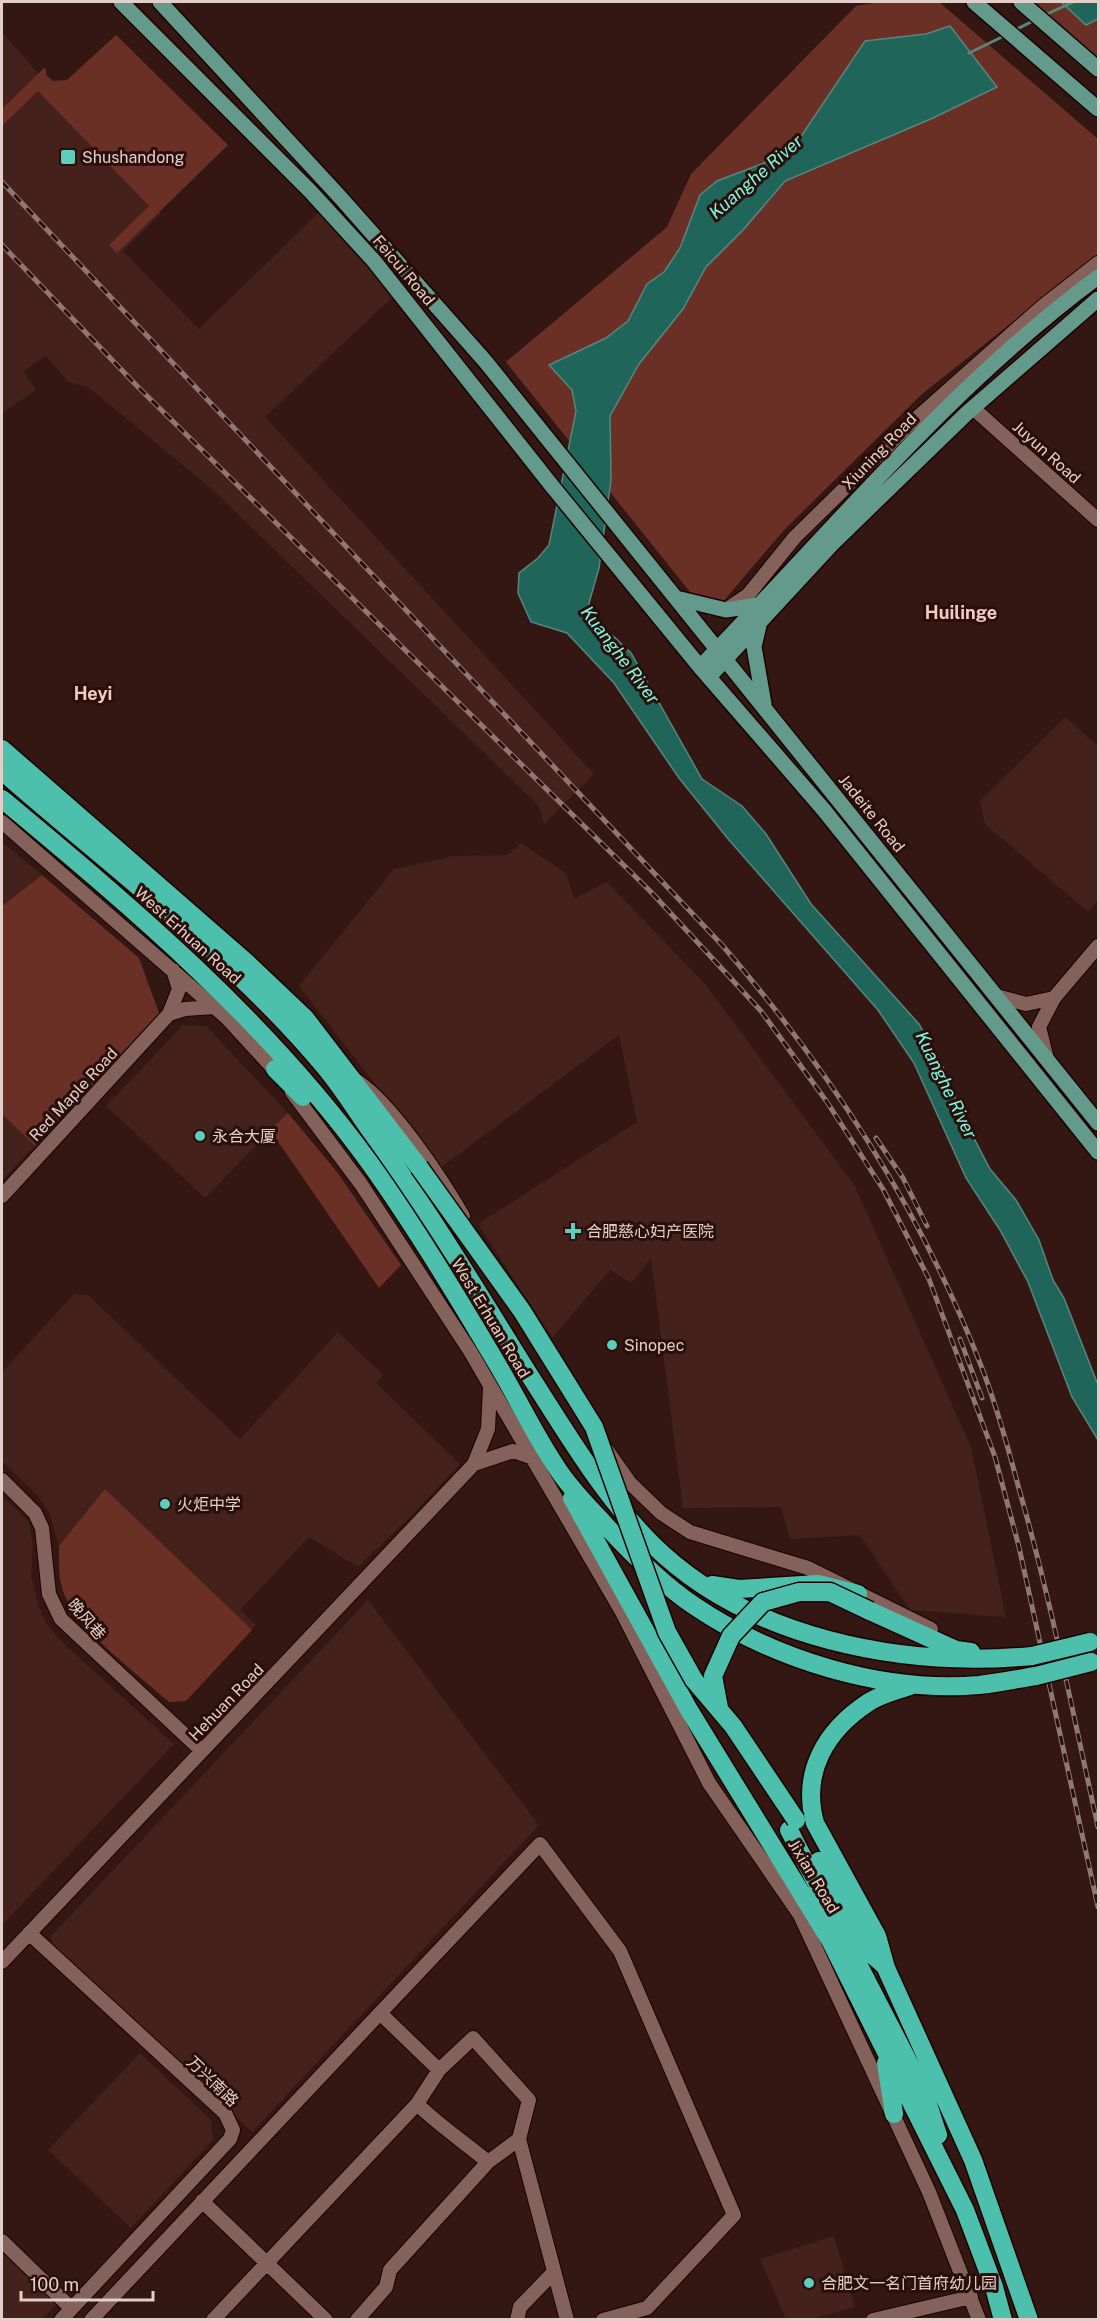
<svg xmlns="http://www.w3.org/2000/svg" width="1100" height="2321" font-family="'Public Sans','Noto Sans SC',sans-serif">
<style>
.built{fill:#44211b}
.green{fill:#6a3026}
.water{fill:#20655a;stroke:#5a857c;stroke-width:1.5}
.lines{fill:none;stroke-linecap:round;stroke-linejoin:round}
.stream{stroke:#5a857c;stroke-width:3}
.minor-casing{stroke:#1a0301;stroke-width:16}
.major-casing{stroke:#1a0301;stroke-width:18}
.highway-casing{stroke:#1a0301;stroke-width:21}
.minor{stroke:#84625b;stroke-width:14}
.major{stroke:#639a8c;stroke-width:15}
.highway{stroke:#4dc0ad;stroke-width:18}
.rail-casing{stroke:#8f7772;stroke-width:5}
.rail{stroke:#290e09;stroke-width:3;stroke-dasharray:9;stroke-linecap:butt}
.highway-bridge-casing{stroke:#1a0301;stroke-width:21;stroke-linecap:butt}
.highway-bridge{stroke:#4dc0ad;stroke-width:18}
.poi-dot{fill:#5ccebb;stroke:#290e09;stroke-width:2}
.labels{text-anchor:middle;stroke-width:6;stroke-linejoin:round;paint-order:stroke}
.poi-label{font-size:16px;fill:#e3cfca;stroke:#290e09;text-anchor:start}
.street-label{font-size:16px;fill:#e3cfca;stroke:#290e09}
.water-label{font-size:18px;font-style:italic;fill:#7af9e3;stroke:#290e09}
.neighbourhood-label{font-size:18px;font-weight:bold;fill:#f3cbc3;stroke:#290e09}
</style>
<rect width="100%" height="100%" fill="#341712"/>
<path class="built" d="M2 32 161 213 123 251 199 329 325 206 399 291 265 417 594 774 544 824 539 806 213 490 88 387 68 382 46 356 23 371 36 390 2 413Z
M1065 717 1098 746V900L1088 912 985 824 980 801Z
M2 842 42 875 2 906Z
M521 843 566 873 574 899 607 882 706 985 855 1186 971 1447 1006 1617 910 1610 860 1535 790 1539 781 1507 683 1508 651 1258 632 1283 610 1270 552 1338 478 1224 637 1122 619 1035 440 1168 299 986 394 869 454 856 507 855Z
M183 1025 206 1026 288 1113 205 1198 106 1106Z
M2 1114 35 1146 2 1180Z
M74 1294 88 1295 240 1439 338 1332 383 1375 376 1383 460 1464 418 1509 358 1567 309 1537 240 1610 256 1625 186 1701 169 1702 75 1613 65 1596 59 1577V1546L49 1512 38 1496 2 1461V1372Z
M2 1496 29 1522 33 1547 31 1576 39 1607 47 1624 60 1640 174 1744 2 1925Z
M368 1600 539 1825 252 2132 56 1951 50 1937Z
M140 2053 211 2120 213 2140 131 2228 48 2150Z
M834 2236 855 2307 812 2319H786L760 2259Z
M2 2250 58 2303 42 2319H2Z"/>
<path class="green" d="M880 2H939L1098 139V254L922 394 784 530 710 617 506 362 667 227 691 174 856 6Z
M1034 2H1098V59Z
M116 35 228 145 117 253 109 245 149 206 38 91 2 126V109L45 67 47 76 53 81 67 80Z
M42 875 139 958 159 1013 35 1146 2 1114V906Z
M288 1113 337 1172 401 1265 379 1288 270 1130Z
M105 1489 252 1630 186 1701 169 1702C139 1675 80 1632 65 1596 58 1580 59 1563 59 1546Z"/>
<path class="water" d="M1061 2H1098V19L1086 25Z
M950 26 997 87 933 118 785 181 743 230 706 267 683 309 639 364 610 416 611 480 599 568 589 603 592 616 631 653 702 779 742 806 766 834 811 904 919 1024 943 1067 962 1115 990 1169 1016 1200 1039 1240 1053 1280 1064 1298 1098 1385V1440L1072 1397 1028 1282 1000 1230 966 1178 914 1063 878 1010 729 840 679 778 614 683 567 633 531 622 518 593 519 573 538 558 549 545 576 411 572 390 549 365 606 338 628 321 647 284 664 272 680 248 700 195 717 181 780 157 794 147 865 41 926 34Z"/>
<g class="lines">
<path class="stream" d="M1045 15 1073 2
M1015 30 1033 21
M969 53 1004 36"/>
<defs>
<path id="minor" d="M973 408 1098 520
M727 609 748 595 795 537 909 425 1043 306 1098 263
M2 822 227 1018 281 1077
M996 996 1026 1004 1054 998 1039 1027 1047 1059
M1054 998 1098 946
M169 1014 185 1009 215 1007
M357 1081C392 1104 441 1178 463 1216
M292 1092 361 1184 470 1351 622 1612 709 1783 800 1915 929 2192 979 2320
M2 1196 169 1014 179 989 173 970
M606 1449 630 1483 661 1513 690 1532 808 1568 931 1629
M474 1464 513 1451 533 1458
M2 1480 35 1513 42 1528 49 1594 61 1619 202 1751
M29 1933 225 2113 233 2130 230 2139 61 2320
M2 1962 474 1464 488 1429 490 1388
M380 2013 540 1844 620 1951 734 2215 647 2308 603 2320
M439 2070 417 2104C440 2126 464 2142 488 2162
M202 2201 326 2320
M2 2241 71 2308
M91 2320 380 2013 439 2070 473 2038 529 2100 519 2139 567 2320
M213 2320 417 2104
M357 2320 386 2287 390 2270 488 2162 519 2139
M517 2320 520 2307 554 2272
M873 2320 971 2297"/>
<path id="major" d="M121 2 310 191 374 261 552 486 700 667 823 809 1098 1152
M160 2 340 197 485 361 1098 1123
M974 2 1098 109
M1021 2 1098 69
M676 598 726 610 758 605
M759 625 754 647 764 704
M700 667C830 534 948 388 1098 277
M709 677 834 542 967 413 1098 299"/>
<path id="highway" d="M2 749 246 962 305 1018 419 1167
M2 771C109 865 233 957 324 1066 341 1086 355 1109 370 1130 428 1209 478 1293 530 1376 568 1435 602 1494 652 1544 748 1639 902 1668 1032 1656
M2 799C134 909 267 1021 369 1162 415 1226 456 1294 496 1362 517 1397 534 1434 557 1468 571 1490 591 1509 608 1528 634 1556 662 1584 693 1605 774 1660 882 1693 979 1685 998 1683 1017 1679 1036 1676
M275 1069 303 1097
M572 1498 689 1710 830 1940 965 2210 994 2287 1003 2320
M712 1585 739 1589 818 1584 858 1594
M870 1611 956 1650 971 1652
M912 1685C899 1690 881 1694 869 1702 826 1730 801 1772 815 1823L877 1936 886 1968 973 2160 1029 2320
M789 1830 924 2092 938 2135
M819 1861 869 1952 885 1966
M886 2063 894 2114"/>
</defs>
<use href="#minor" class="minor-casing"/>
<use href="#major" class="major-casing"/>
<use href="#highway" class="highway-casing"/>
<use href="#minor" class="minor"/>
<use href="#major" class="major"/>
<use href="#highway" class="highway"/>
<defs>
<path id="rail" d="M2 182 722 945C830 1070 920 1209 980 1363 996 1403 1008 1447 1019 1489 1051 1600 1073 1714 1098 1827
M2 245 138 387 652 893 761 1011 827 1102 883 1189 929 1279 995 1457 1019 1547 1098 1907
M876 1138 903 1178 927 1226
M960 1339 982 1398"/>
</defs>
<use href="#rail" class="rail-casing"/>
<use href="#rail" class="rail"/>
<defs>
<path id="highway-bridge" d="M419 1167 522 1311 594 1427 667 1632 694 1680 733 1726 796 1820
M1032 1656 1090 1642
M1036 1676 1091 1662
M719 1708 713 1676 731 1636 763 1602 799 1592H830L870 1611"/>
</defs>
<use href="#highway-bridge" class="highway-bridge-casing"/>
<use href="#highway-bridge" class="highway-bridge"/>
</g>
<g class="poi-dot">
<rect x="60" y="149" width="16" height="16" rx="3"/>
<circle cx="200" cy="1136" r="6"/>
<path d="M570 1222h6v6h6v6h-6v6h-6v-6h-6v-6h6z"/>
<circle cx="612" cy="1345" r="6"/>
<circle cx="165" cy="1504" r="6"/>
<circle cx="809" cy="2283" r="6"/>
</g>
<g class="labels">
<g class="poi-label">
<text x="82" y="163">Shushandong</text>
<text x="212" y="1142">永合大厦</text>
<text x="586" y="1237">合肥慈心妇产医院</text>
<text x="624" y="1351">Sinopec</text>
<text x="177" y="1510">火炬中学</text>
<text x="821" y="2289">合肥文一名门首府幼儿园</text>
</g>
<g class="street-label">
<text transform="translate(404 270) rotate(50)" y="6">Feicui Road</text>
<text transform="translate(879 451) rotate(-46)" y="6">Xiuning Road</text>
<text transform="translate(1047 452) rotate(42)" y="6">Juyun Road</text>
<text transform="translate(872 813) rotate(51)" y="6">Jadeite Road</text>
<text transform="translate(188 935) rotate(42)" y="6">West Erhuan Road</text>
<text transform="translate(73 1094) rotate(-47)" y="6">Red Maple Road</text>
<text transform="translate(491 1318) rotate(59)" y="6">West Erhuan Road</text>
<text transform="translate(87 1619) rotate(49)" y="6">晚风巷</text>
<text transform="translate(226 1702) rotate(-46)" y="6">Hehuan Road</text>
<text transform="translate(814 1876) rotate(59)" y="6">Jixian Road</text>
<text transform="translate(213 2081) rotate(44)" y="6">万兴南路</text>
</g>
<g class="water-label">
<text transform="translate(756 177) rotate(-41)" y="6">Kuanghe River</text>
<text transform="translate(620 655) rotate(53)" y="6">Kuanghe River</text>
<text transform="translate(946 1085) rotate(64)" y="6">Kuanghe River</text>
</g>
<g class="neighbourhood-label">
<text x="961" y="619">Huilinge</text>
<text x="93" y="700">Heyi</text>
</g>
</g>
<rect width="1100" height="2321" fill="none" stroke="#e3cfca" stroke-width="6"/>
<path d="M21 2291v9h132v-9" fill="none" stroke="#e3cfca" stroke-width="3"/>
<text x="30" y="2291" font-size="18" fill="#e3cfca" stroke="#290e09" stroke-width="4.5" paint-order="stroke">100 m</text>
</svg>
